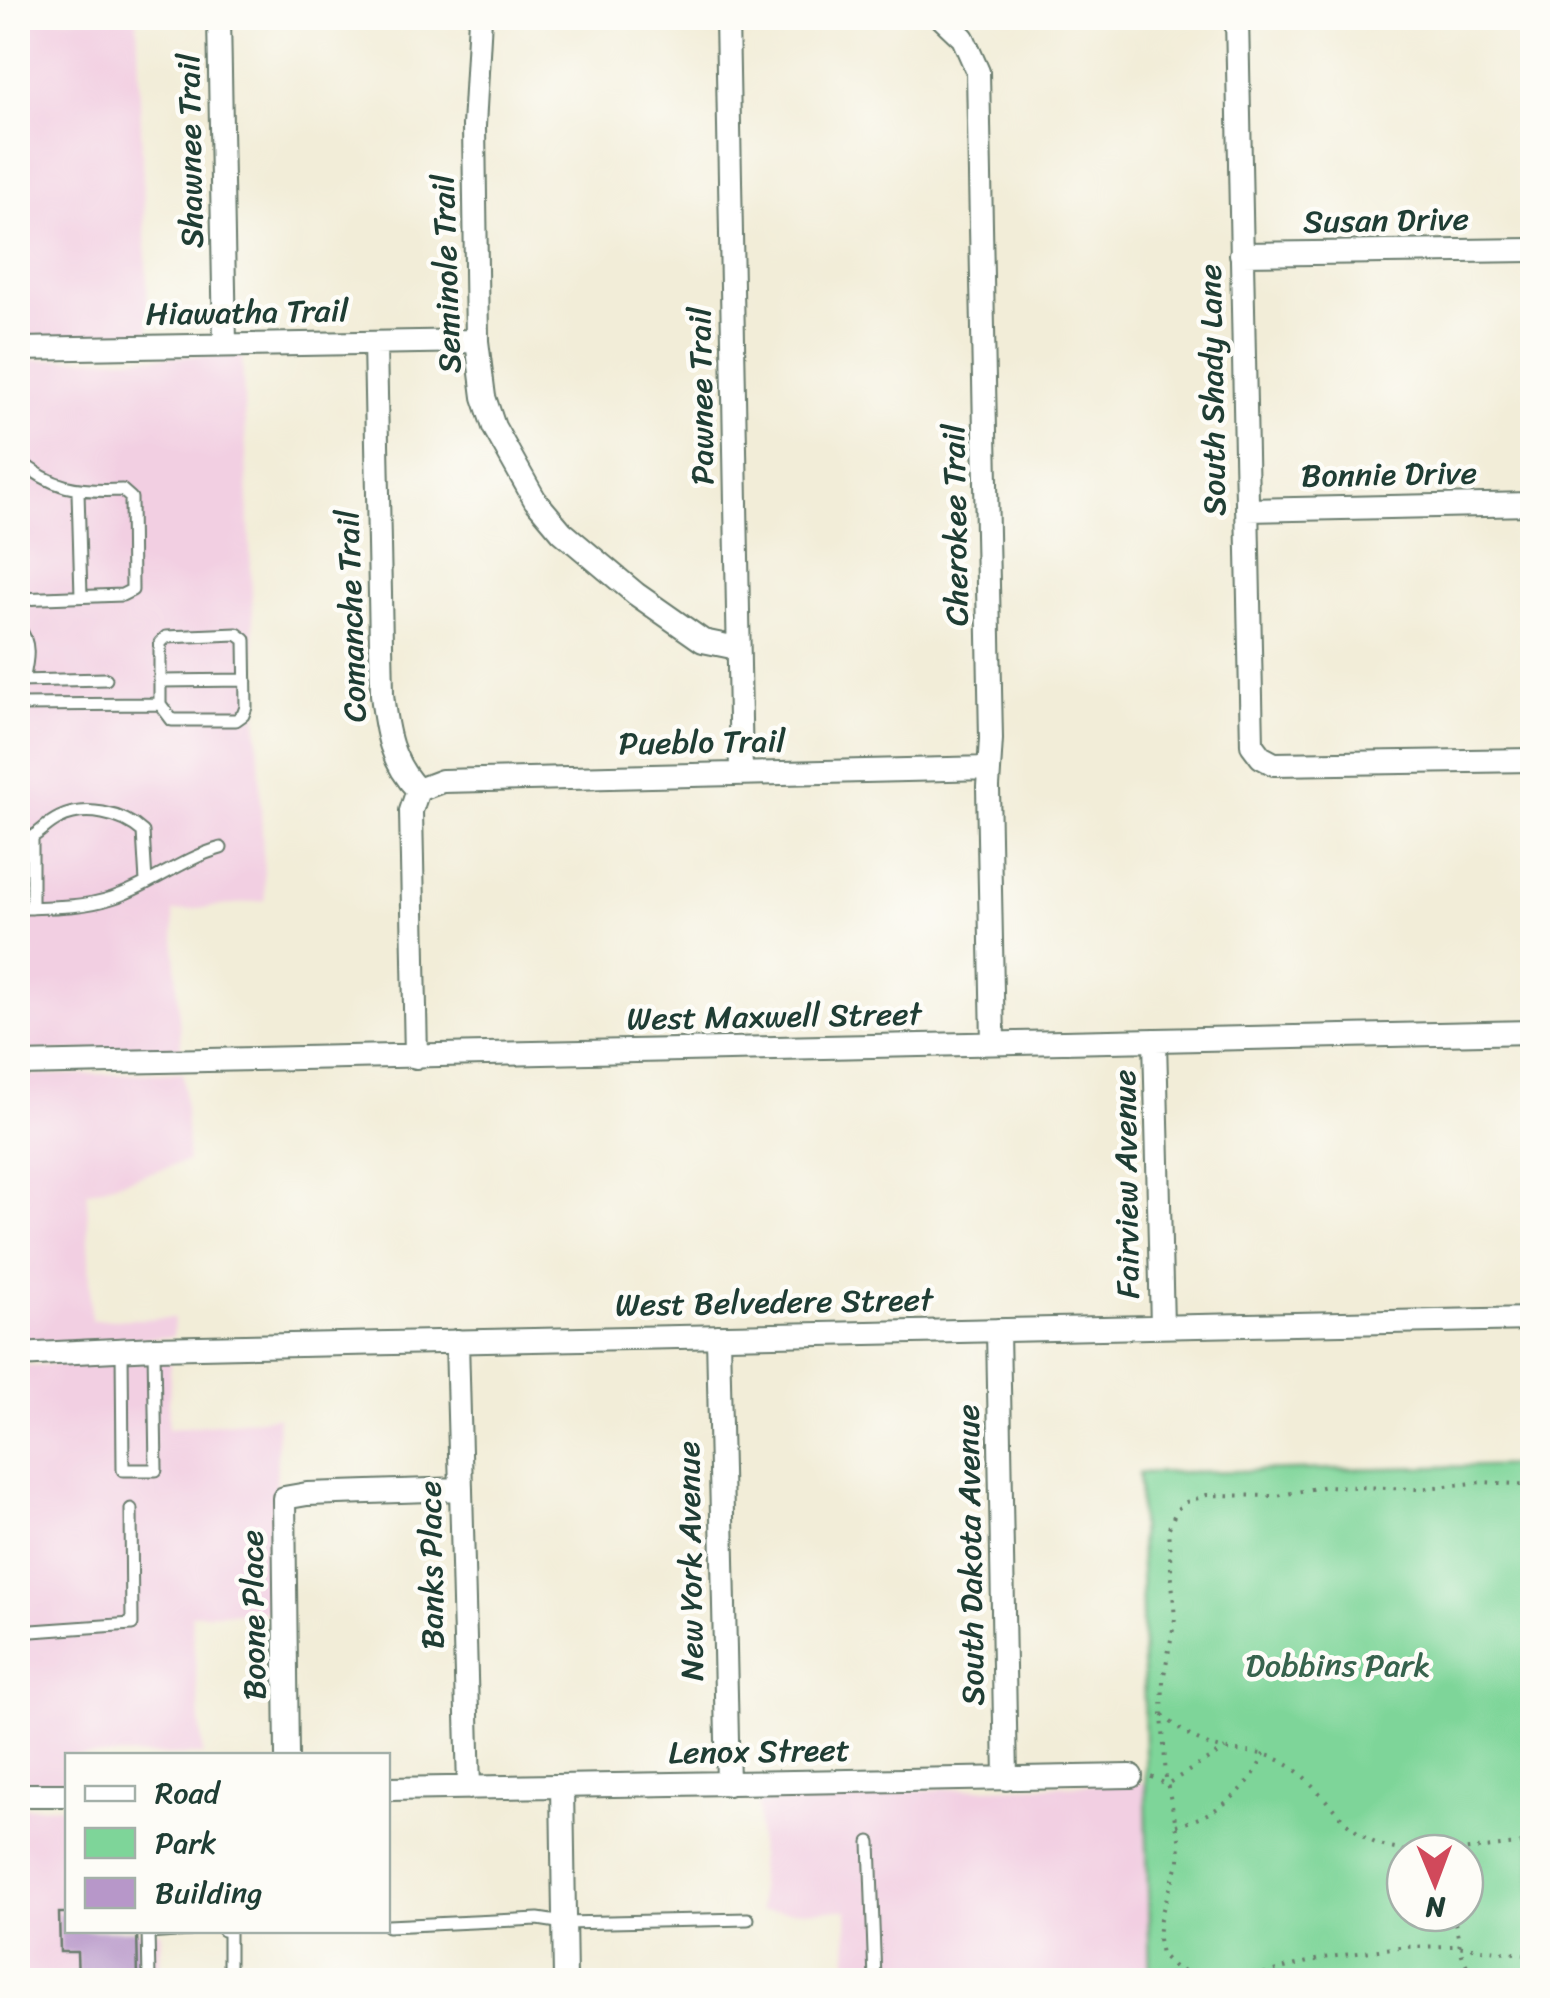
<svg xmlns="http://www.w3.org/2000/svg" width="1550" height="1998" font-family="Sriracha,sans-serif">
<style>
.built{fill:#f2cfe2}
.green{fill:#7ed599;stroke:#4e8966;stroke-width:2.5;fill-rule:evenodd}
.building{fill:#b797c9}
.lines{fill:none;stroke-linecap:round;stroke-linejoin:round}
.lane-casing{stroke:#697b6d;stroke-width:15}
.street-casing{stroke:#697b6d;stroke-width:26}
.path{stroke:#697b6d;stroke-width:4;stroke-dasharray:2.5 8;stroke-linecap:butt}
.lane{stroke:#fff;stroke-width:11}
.street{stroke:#fff;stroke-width:22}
.labels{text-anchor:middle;stroke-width:9;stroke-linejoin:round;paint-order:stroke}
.street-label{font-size:32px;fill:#1f3d34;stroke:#fdfcf7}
.park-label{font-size:32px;fill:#37634d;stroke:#fdfcf7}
</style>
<rect width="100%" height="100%" fill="#fdfcf7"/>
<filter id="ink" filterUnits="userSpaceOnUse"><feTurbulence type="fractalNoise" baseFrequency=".01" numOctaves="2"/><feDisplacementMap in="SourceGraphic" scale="20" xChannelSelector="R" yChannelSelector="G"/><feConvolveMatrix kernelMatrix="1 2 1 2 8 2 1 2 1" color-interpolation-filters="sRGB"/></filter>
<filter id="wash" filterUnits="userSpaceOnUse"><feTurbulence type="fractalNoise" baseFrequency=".0048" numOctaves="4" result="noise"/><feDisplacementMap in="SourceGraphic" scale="40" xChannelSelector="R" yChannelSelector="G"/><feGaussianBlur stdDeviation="2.25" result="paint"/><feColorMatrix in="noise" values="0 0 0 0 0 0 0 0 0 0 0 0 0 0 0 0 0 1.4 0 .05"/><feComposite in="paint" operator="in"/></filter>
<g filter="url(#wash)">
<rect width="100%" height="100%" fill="#f2edd8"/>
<path class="built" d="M18 18H137L149 335 18 338Z
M242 355 265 900 173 912 181 1051 18 1052V360Z
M183 1073 188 1161 87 1192 91 1320 174 1318 173 1337 18 1344V1075Z
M171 1359 168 1429 278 1417 273 1611 191 1614 203 1755 68 1756 67 1784H18V1366Z
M1145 1783 1150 1980H848L847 1910 760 1911 758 1795Z
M67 1806 68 1930 161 1931 159 1980H18V1807Z"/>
<path class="green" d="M1532 1465V1980H1150L1139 1473ZM1405 1853H1465V1913H1405Z"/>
<g id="blocks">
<path class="building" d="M59 1913H68V1930H137L138 1980H78L77 1952H60Z"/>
</g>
</g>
<g filter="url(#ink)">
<use href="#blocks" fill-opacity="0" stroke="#697b6d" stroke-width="2.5"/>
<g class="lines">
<defs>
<path id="lane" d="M18 459C52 489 78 492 122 490L131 498 132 590 122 595 18 599
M78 492 81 596
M18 627C32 643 27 662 23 681
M237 634 245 640 246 707 243 715 236 720H172L160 704V643L166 637Z
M18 681 106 679
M161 681 246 680
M18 705 160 704
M18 840C37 840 42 826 59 818 85 805 122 813 143 832L146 882
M32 840V908
M18 908C49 907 82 908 112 898 150 886 181 859 221 848
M122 1349 123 1470H156L154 1348
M18 1632 132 1624 131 1509
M870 1842 875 1980
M388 1926 538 1919 564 1923 748 1919
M148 1930 149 1980
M223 1930 229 1931V1980
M148 1933 190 1930"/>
<path id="street" d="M219 18 225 344
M480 18 474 126 477 341 484 397 494 427 535 500 562 532 636 594 703 641 737 648
M727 18 741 773
M942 18 963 38 978 72 991 739 988 787 993 1043
M1237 18 1252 745 1261 757 1274 764 1532 760
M1241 254 1532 250
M375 343 382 694C386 730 391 763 418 790
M18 349 477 341
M1247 510 1532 504
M418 790 442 781 989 768
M1155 1040 1162 1326
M416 1057 411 811 418 790
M18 1064 1532 1032
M998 1330 1006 1779
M718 1336 728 1784
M457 1341 469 1788
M18 1355 154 1348 1532 1319
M287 1756 284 1498 307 1494 461 1489
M562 1786 565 1980
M388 1789 1131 1776
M18 1795H68"/>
</defs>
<use href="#lane" class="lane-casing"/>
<use href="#street" class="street-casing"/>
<path class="path" d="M1532 1485 1482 1482 1418 1489 1326 1486 1277 1496 1207 1495 1183 1503 1176 1511 1168 1530 1175 1619 1163 1680 1162 1714 1166 1778 1180 1843 1179 1861 1160 1918 1158 1939 1161 1954 1174 1967 1190 1975 1254 1976 1323 1958 1399 1947 1455 1946 1532 1955
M1163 1715C1177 1728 1195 1741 1214 1747 1237 1754 1259 1749 1281 1761 1321 1781 1338 1829 1380 1845 1392 1849 1405 1851 1417 1853
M1151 1777 1167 1784 1225 1749
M1176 1825C1212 1818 1253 1789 1264 1753
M1446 1853 1532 1842
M1451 1913C1461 1932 1456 1955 1472 1972L1497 1973"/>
<use href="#lane" class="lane"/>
<use href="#street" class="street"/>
</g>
</g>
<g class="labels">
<g class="street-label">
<text transform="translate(190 151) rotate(-91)" y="11">Shawnee Trail</text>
<text transform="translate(1386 220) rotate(-1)" y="11">Susan Drive</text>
<text transform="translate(446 274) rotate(-92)" y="11">Seminole Trail</text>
<text transform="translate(247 312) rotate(-1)" y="11">Hiawatha Trail</text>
<text transform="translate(1212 390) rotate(-91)" y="11">South Shady Lane</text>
<text transform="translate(701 396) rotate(-91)" y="11">Pawnee Trail</text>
<text transform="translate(1389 474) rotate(-1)" y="11">Bonnie Drive</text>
<text transform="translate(955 525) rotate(-91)" y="11">Cherokee Trail</text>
<text transform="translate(351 616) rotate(-92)" y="11">Comanche Trail</text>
<text transform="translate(702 742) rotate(-1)" y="11">Pueblo Trail</text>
<text transform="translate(774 1016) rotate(-1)" y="11">West Maxwell Street</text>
<text transform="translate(1126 1184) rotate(-91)" y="11">Fairview Avenue</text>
<text transform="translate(774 1302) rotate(-1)" y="11">West Belvedere Street</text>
<text transform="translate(970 1555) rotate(-91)" y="11">South Dakota Avenue</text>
<text transform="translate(690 1561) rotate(-91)" y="11">New York Avenue</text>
<text transform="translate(431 1565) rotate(-91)" y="11">Banks Place</text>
<text transform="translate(253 1615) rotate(-91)" y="11">Boone Place</text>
<text transform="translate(759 1751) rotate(-1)" y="11">Lenox Street</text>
</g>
<g class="park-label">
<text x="1338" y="1676">Dobbins Park</text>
</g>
</g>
<rect width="1550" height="1998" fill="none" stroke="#fdfcf7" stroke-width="60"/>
<rect x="65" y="1753" width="325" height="180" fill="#fdfcf7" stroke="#a4b0a9" stroke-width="2.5"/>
<rect x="85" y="1786" width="50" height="15" fill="#ffffff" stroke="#a4b0a9" stroke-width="2.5"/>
<text x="155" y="1803" font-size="30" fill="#1f3d34">Road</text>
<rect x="85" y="1828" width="50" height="30" fill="#7ed599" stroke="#a4b0a9" stroke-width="2.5"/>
<text x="155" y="1853" font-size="30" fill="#1f3d34">Park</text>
<rect x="85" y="1878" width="50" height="30" fill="#b797c9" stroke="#a4b0a9" stroke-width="2.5"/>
<text x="155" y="1903" font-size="30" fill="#1f3d34">Building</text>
<g transform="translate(1435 1883) rotate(179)"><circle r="48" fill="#fdfcf7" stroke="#a4b0a9" stroke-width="2.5"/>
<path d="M0-8L18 38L0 25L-18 38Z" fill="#d1495b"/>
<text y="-15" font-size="28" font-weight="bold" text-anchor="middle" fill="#1f3d34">N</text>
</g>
</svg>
